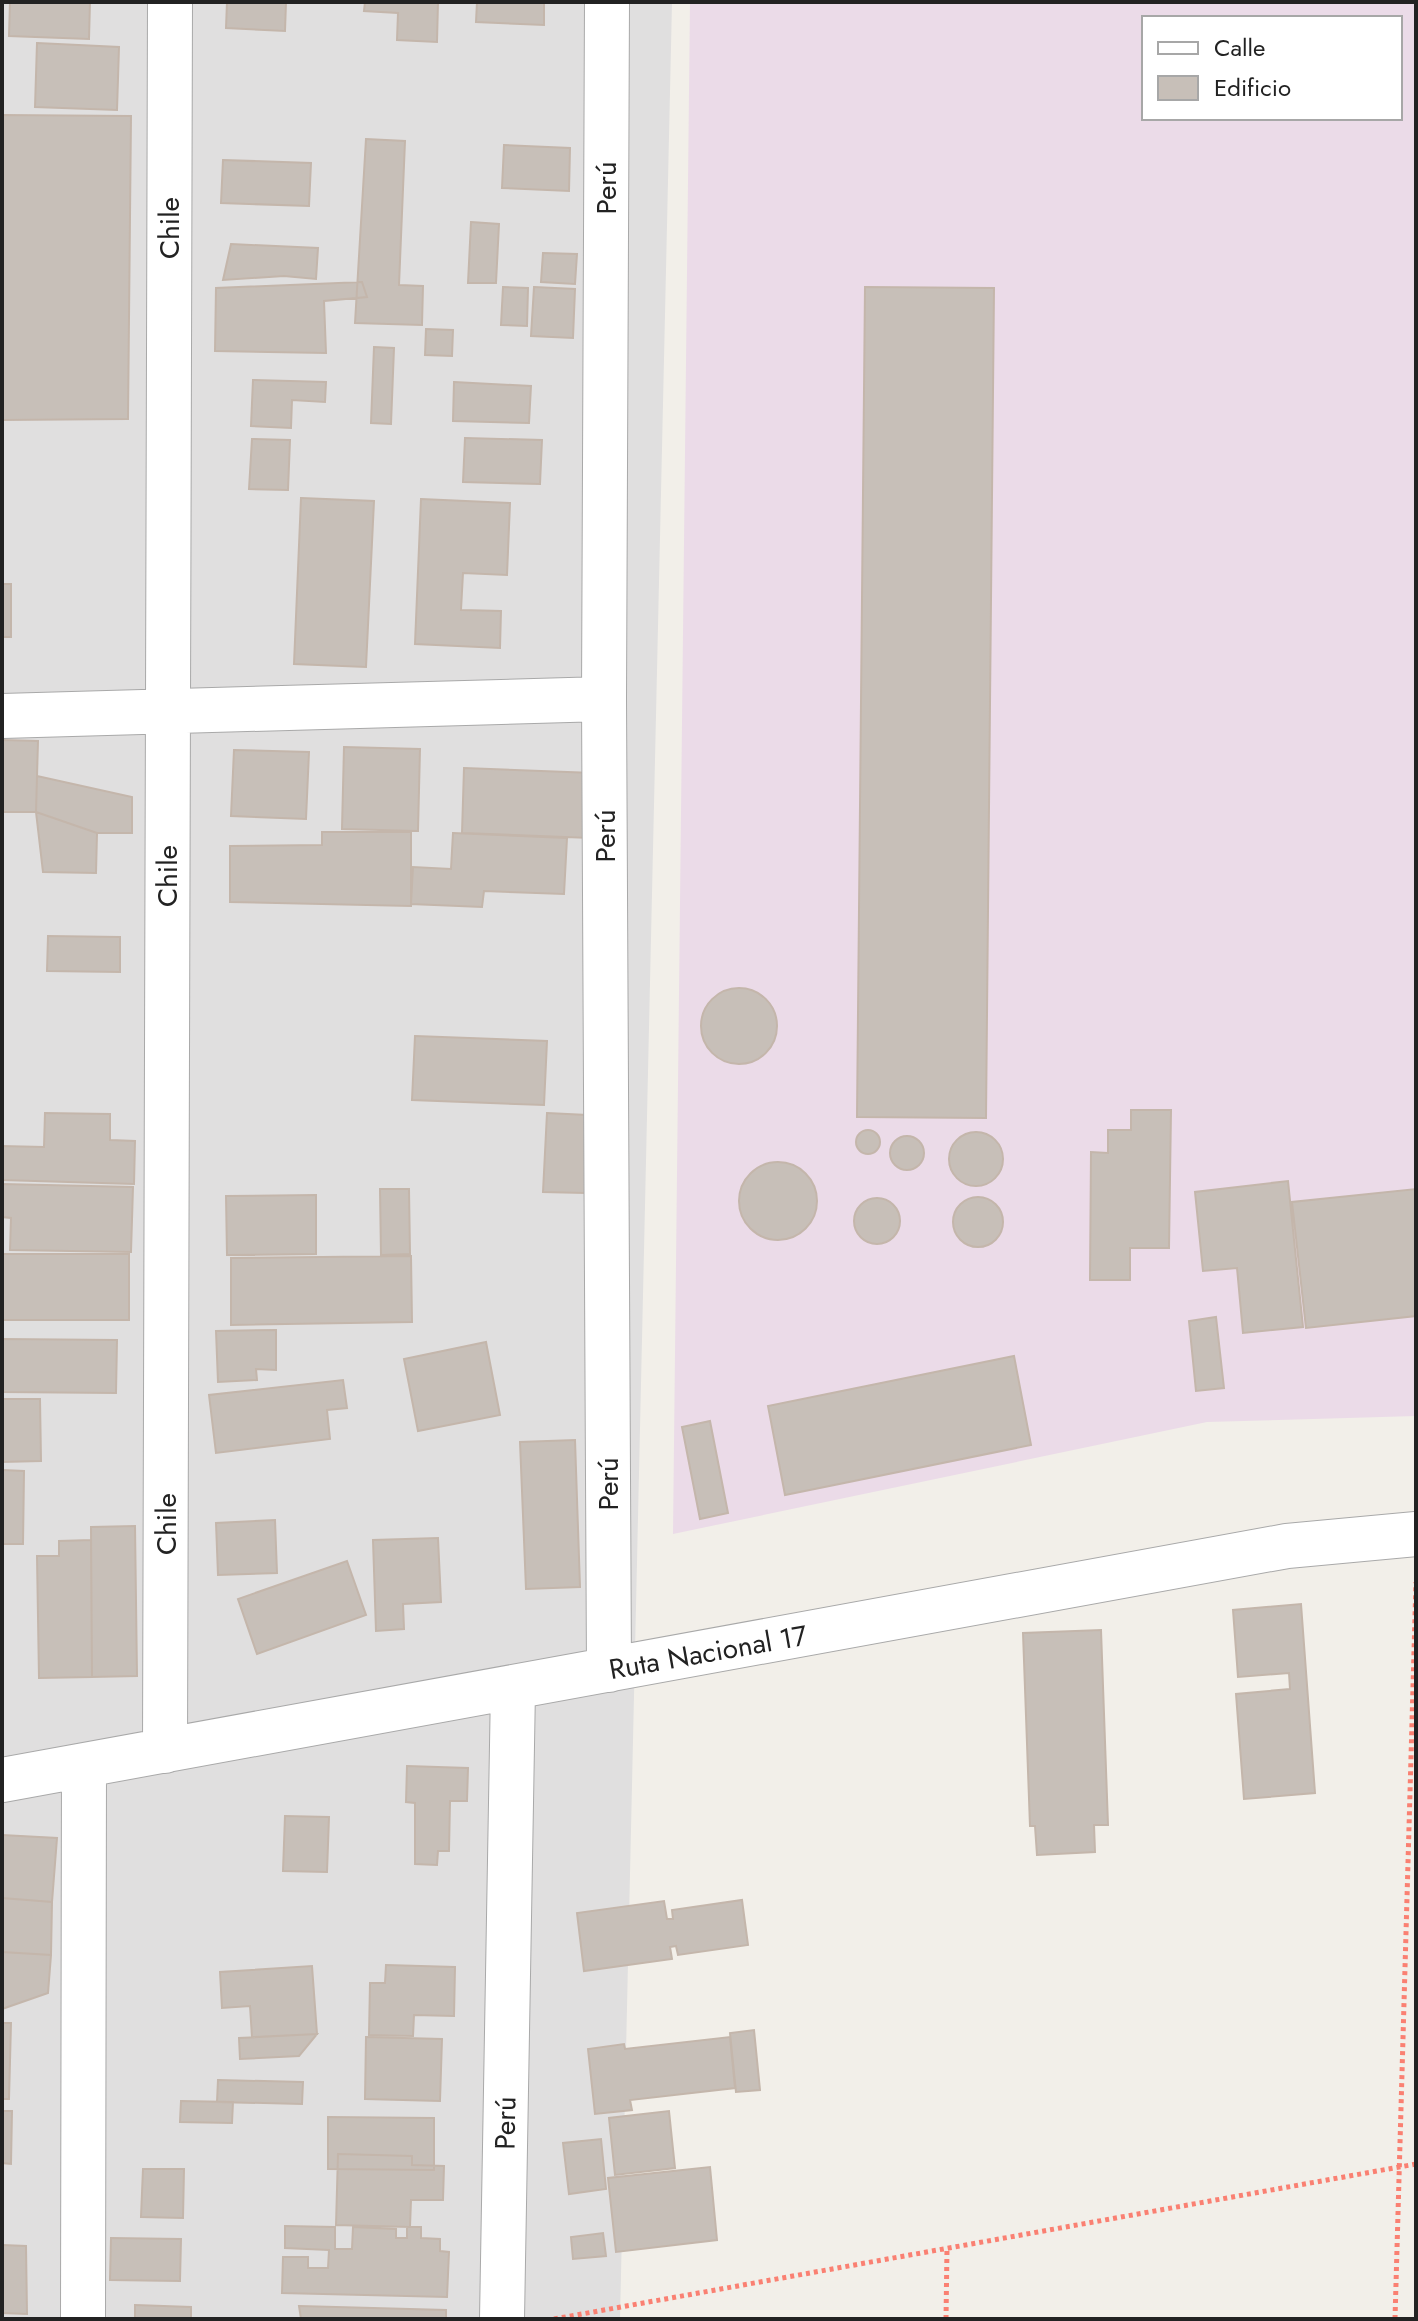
<svg xmlns="http://www.w3.org/2000/svg" width="1418" height="2321" font-family="Jost,sans-serif">
<style>
.residential{fill:#e0dfdf}
.industrial{fill:#ebdbe8;fill-rule:evenodd}
.building{fill:#c7bfb8;stroke:#c4b6ab;stroke-width:2}
.lines{fill:none;stroke-linecap:round;stroke-linejoin:round}
.minor-casing{stroke:#a9a9a9;stroke-width:46}
.path{stroke:#fa8072;stroke-width:5;stroke-dasharray:4 4;stroke-linecap:butt}
.minor{stroke:#fff;stroke-width:44}
.labels{text-anchor:middle;stroke-width:8;stroke-linejoin:round;paint-order:stroke}
.street-label{font-size:28px;fill:#222;stroke:#fff}
</style>
<rect width="100%" height="100%" fill="#f2efe9"/>
<path class="residential" d="M2 2H672L620 2319H2Z"/>
<path class="industrial" d="M690 2H1416V1416L1207 1422 673 1534ZM1144 18H1400V118H1144Z"/>
<path class="building" d="M10 2H90L89 39 9 36Z
M227 2H286L285 31 226 28Z
M365 2H438L437 42 397 40 398 13 364 11Z
M477 2H544V25L476 22Z
M37 43 119 47 117 110 35 107Z
M2 115 131 116 128 419 2 420Z
M366 139 405 141 399 285 423 286 422 325 355 323Z
M504 145 570 148 569 191 502 188Z
M223 160 311 163 309 206 221 203Z
M471 222 499 224 496 283H468Z
M231 244 318 248 316 279 284 276 223 280Z
M543 253 577 254 575 284 541 282Z
M362 282 367 297 324 301 326 353 215 351 216 288Z
M503 287 528 288 527 326 501 325Z
M534 287 575 289 573 338 531 336Z
M865 287 994 288 986 1118 857 1117Z
M426 329 453 330 452 356 425 355Z
M374 347 394 348 391 424 371 423Z
M253 380 326 382 325 402 292 400 291 428 251 426Z
M454 382 531 386 529 423 453 421Z
M465 438 542 440 540 484 463 482Z
M252 439 290 440 288 490 249 489Z
M301 498 374 501 366 667 294 664Z
M421 499 510 503 507 575 463 573 461 610 501 611 500 648 415 644Z
M2 584H11V637H2Z
M2 740 38 741 36 812H2Z
M344 747 420 749 418 831 342 829Z
M234 750 309 752 306 819 231 816Z
M464 768 593 773 590 838 462 833Z
M37 776 132 797V833H97L36 812Z
M36 812 97 833 96 873 43 872Z
M322 832H411V906L230 902V846L322 845Z
M453 833 567 838 564 894 484 891 482 907 411 904 413 867 451 869Z
M48 936 120 937V972L47 971Z
M701 1026a38 38 0 1 1 76 0a38 38 0 1 1-76 0Z
M415 1036 547 1041 544 1105 412 1100Z
M1131 1110H1171L1169 1248H1130V1280H1090L1091 1152 1108 1153V1130H1131Z
M45 1113 110 1114V1140L135 1141 134 1184 2 1180V1146L44 1147Z
M547 1113 587 1115 585 1193 543 1192Z
M856 1142a12 12 0 1 1 24 0a12 12 0 1 1-24 0Z
M949 1159a27 27 0 1 1 54 0a27 27 0 1 1-54 0Z
M890 1153a17 17 0 1 1 34 0a17 17 0 1 1-34 0Z
M739 1201a39 39 0 1 1 78 0a39 39 0 1 1-78 0Z
M1288 1181 1303 1327 1243 1333 1237 1268 1203 1271 1195 1192Z
M2 1184 133 1187 131 1252 10 1250 11 1218 2 1217Z
M380 1189H409L410 1254 381 1255Z
M1416 1189V1316L1306 1328 1292 1202Z
M316 1195V1254L227 1255 226 1196Z
M953 1222a25 25 0 1 1 50 0a25 25 0 1 1-50 0Z
M854 1221a23 23 0 1 1 46 0a23 23 0 1 1-46 0Z
M2 1254H129V1320H2Z
M411 1256 412 1322 231 1325V1258Z
M1216 1317 1224 1388 1196 1391 1189 1321Z
M276 1330V1370L256 1369 257 1380 218 1382 216 1331Z
M2 1339 117 1340 116 1393 2 1392Z
M486 1342 500 1415 418 1431 404 1359Z
M1014 1356 1031 1445 785 1495 768 1406Z
M343 1380 347 1408 327 1410 330 1439 216 1453 209 1395Z
M2 1399H40L41 1461 2 1462Z
M710 1421 728 1513 700 1519 682 1427Z
M575 1440 580 1587 526 1589 520 1442Z
M2 1470 24 1471 23 1544H2Z
M275 1520 277 1573 218 1575 216 1523Z
M135 1526 137 1676 92 1677 91 1527Z
M438 1538 441 1602 403 1604 404 1629 376 1631 373 1540Z
M91 1540 92 1677 39 1678 37 1556H59V1541Z
M347 1561 366 1615 257 1654 238 1599Z
M1301 1604 1315 1793 1244 1799 1236 1694 1290 1689 1289 1673 1238 1677 1233 1610Z
M1101 1630 1108 1825H1094L1095 1852 1037 1855 1035 1826H1030L1023 1633Z
M407 1766 468 1768 467 1801H450L449 1851H438L437 1865 415 1864V1803L406 1802Z
M285 1816 329 1817 327 1872 283 1871Z
M2 1835 57 1838 52 1902 2 1898Z
M2 1898 52 1902 51 1955 2 1952Z
M742 1900 748 1945 678 1955 676 1946 670 1947 672 1959 584 1971 577 1913 664 1901 667 1919H673L672 1910Z
M2 1952 51 1955 48 1993 2 2009Z
M386 1965 455 1967 454 2016 414 2015 413 2036 369 2035 370 1983H385Z
M312 1966 317 2034 252 2037 250 2006 222 2008 220 1972Z
M2 2023H11L9 2099H2Z
M754 2030 760 2090 736 2092 730 2033Z
M317 2034 299 2056 240 2059 239 2038Z
M366 2037 442 2039 440 2101 365 2099Z
M730 2037 735 2088 630 2100 632 2110 595 2114 588 2049 624 2044 625 2049Z
M218 2080 303 2082 302 2104 217 2102Z
M181 2101 233 2102 232 2123 180 2122Z
M2 2111H12L11 2164 2 2163Z
M669 2111 675 2168 615 2175 609 2118Z
M328 2117 434 2118V2170L328 2169Z
M601 2139 606 2189 569 2194 563 2143Z
M338 2154 412 2156V2165L444 2166 443 2200H411L410 2227 336 2225Z
M710 2167 717 2240 616 2252 608 2178Z
M143 2169H184L183 2218 141 2217Z
M285 2226 335 2227V2249H352L353 2227 396 2229V2238H407V2227H421V2238L440 2239V2251L449 2252 447 2297 282 2293 283 2257H308V2268H328L329 2250 285 2248Z
M603 2233 606 2256 573 2259 571 2237Z
M111 2238 181 2239 180 2281 110 2280Z
M2 2245 26 2246 27 2314 2 2313Z
M135 2305 191 2307V2319H135Z
M299 2306 446 2310V2319H301Z"/>
<g class="lines">
<defs>
<path id="minor" d="M607 2 604 699 609 1670
M2 716 604 699
M165 1751 170 2
M2 1780 1287 1546 1416 1534
M83 2319 84 1766
M502 2319 513 1688"/>
</defs>
<use href="#minor" class="minor-casing"/>
<path class="path" d="M554 2319 1416 2164
M946 2319 947 2248
M1395 2319 1416 1582"/>
<use href="#minor" class="minor"/>
</g>
<g class="labels">
<g class="street-label">
<text transform="translate(606 188) rotate(-90)" y="10">Perú</text>
<text transform="translate(169 228) rotate(-90)" y="10">Chile</text>
<text transform="translate(605 836) rotate(-90)" y="10">Perú</text>
<text transform="translate(167 876) rotate(-90)" y="10">Chile</text>
<text transform="translate(608 1484) rotate(-90)" y="10">Perú</text>
<text transform="translate(166 1524) rotate(-90)" y="10">Chile</text>
<text transform="translate(708 1652) rotate(-10)" y="10">Ruta Nacional 17</text>
<text transform="translate(505 2123) rotate(-89)" y="10">Perú</text>
</g>
</g>
<rect width="1418" height="2321" fill="none" stroke="#222222" stroke-width="8"/>
<rect x="1142" y="16" width="260" height="104" fill="#ffffff" stroke="#a7a7a7" stroke-width="2"/>
<rect x="1158" y="42" width="40" height="12" fill="#ffffff" stroke="#a7a7a7" stroke-width="2"/>
<text x="1214" y="56" font-size="24" fill="#222222">Calle</text>
<rect x="1158" y="76" width="40" height="24" fill="#c7bfb8" stroke="#a7a7a7" stroke-width="2"/>
<text x="1214" y="96" font-size="24" fill="#222222">Edificio</text>
</svg>
